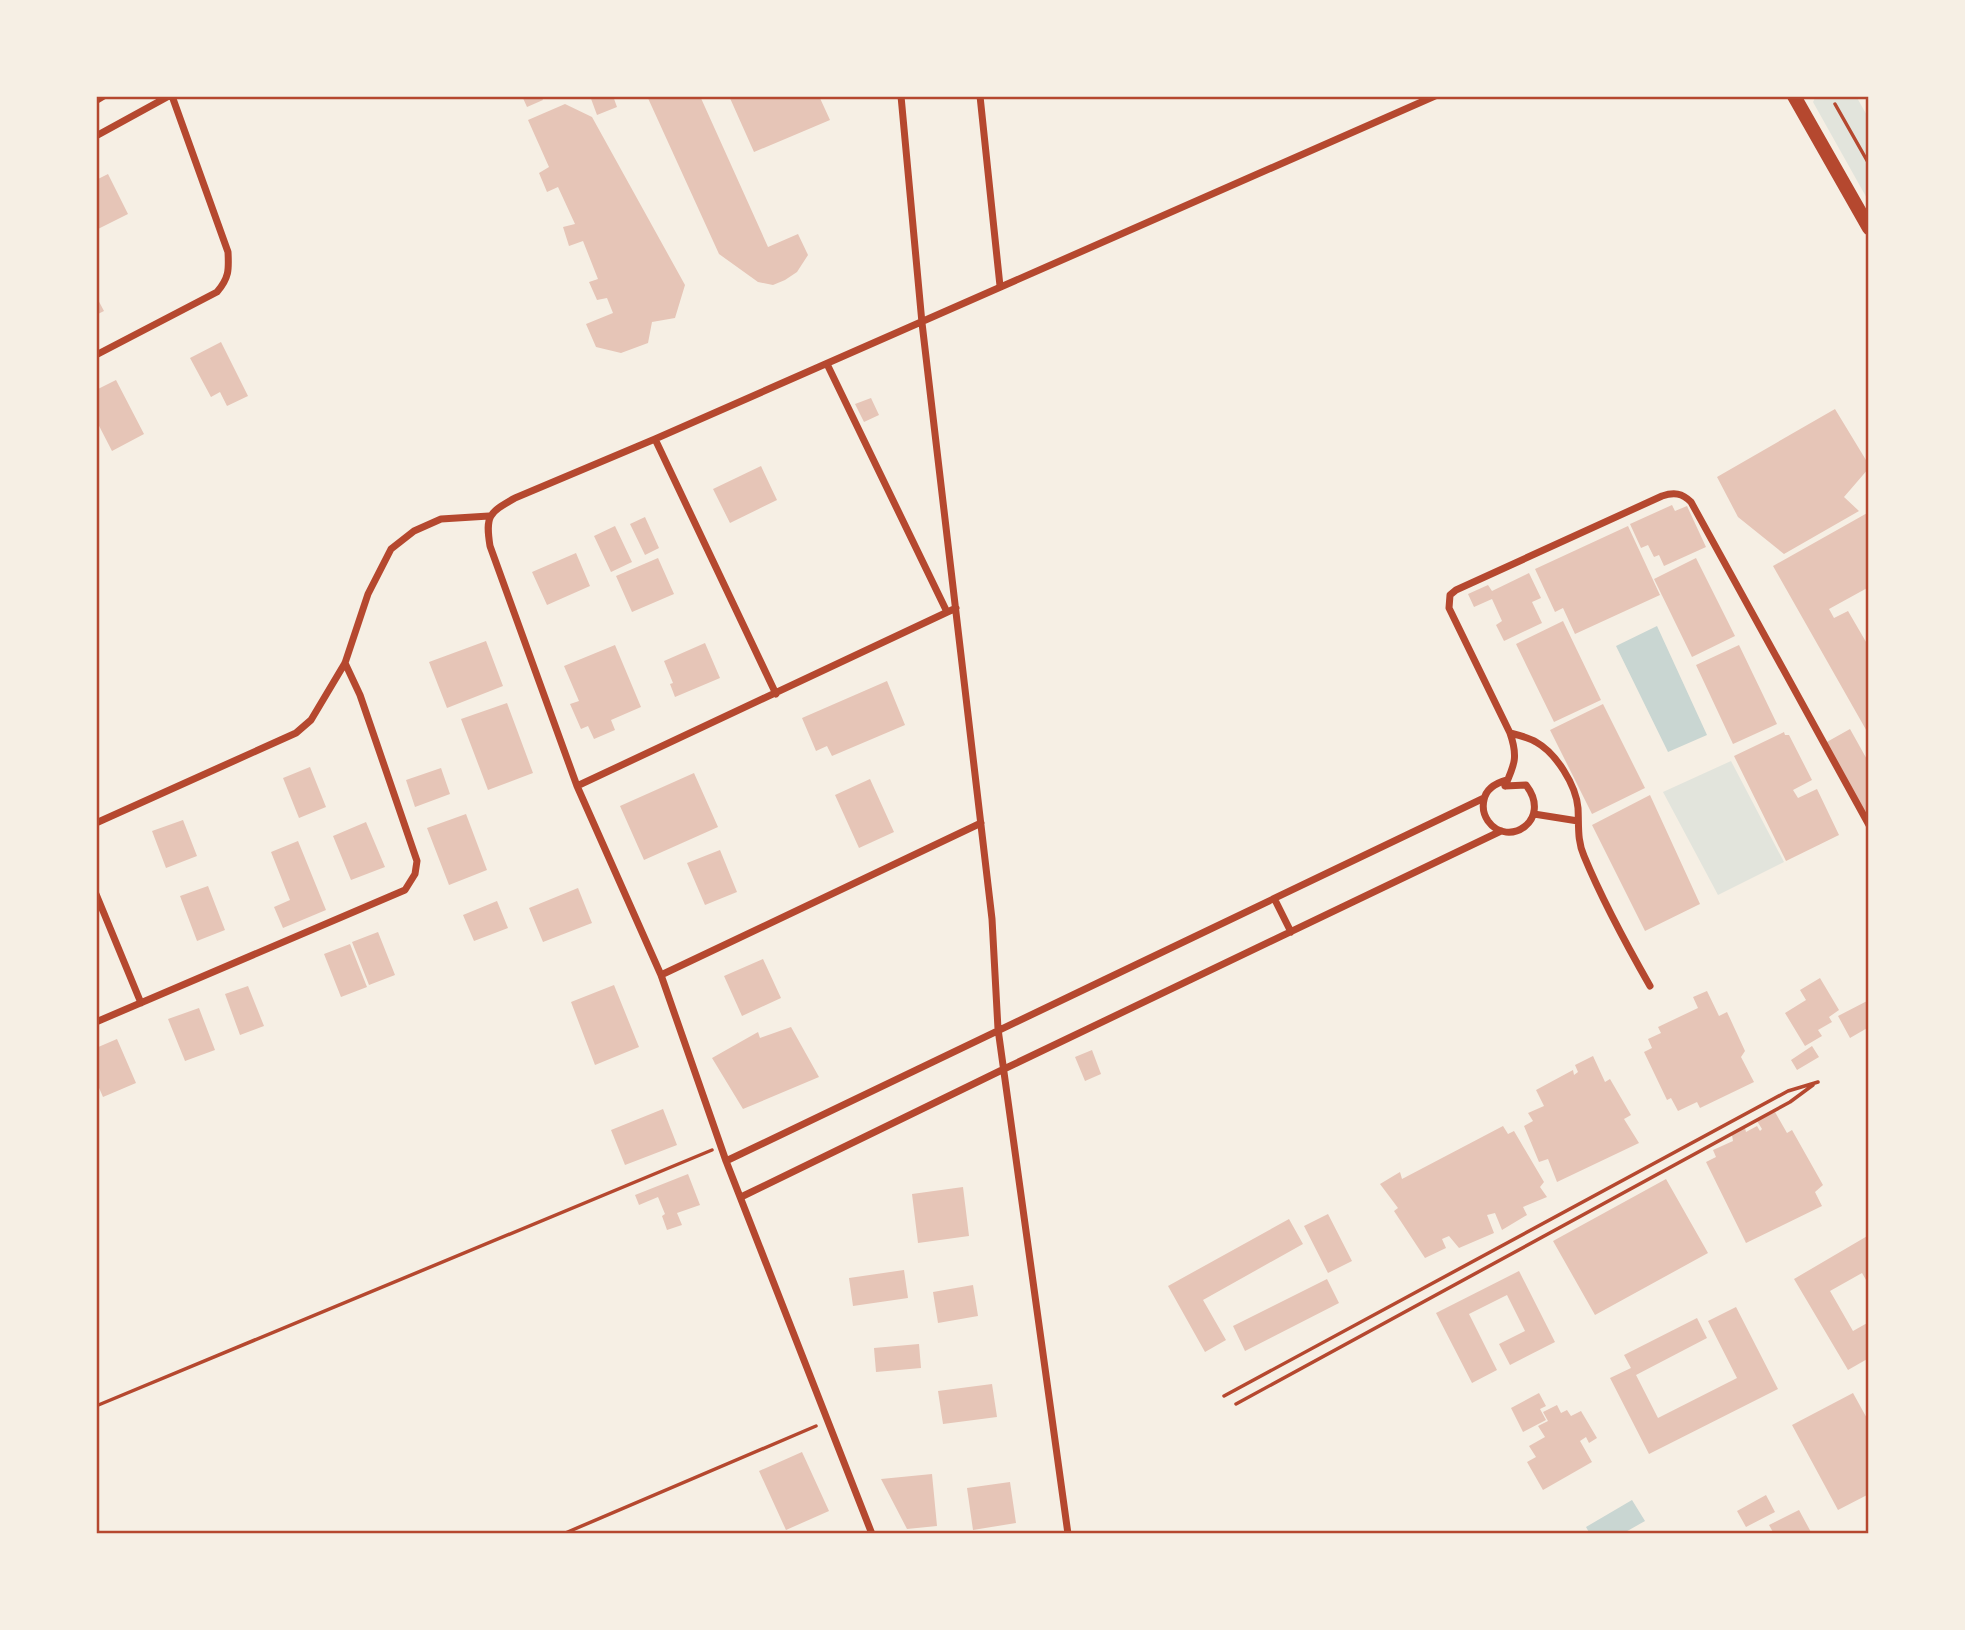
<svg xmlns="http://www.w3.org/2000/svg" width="1965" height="1630" font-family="'Work Sans',sans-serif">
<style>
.green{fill:#e2e4dc}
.water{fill:#c9d6d2}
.building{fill:#e6c5b7}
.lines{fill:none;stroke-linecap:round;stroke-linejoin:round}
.path{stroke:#b5482f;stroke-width:3.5}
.service{stroke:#b5482f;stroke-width:4.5}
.minor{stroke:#b5482f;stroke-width:7}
.primary{stroke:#b5482f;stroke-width:14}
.neatline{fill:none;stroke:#b5482f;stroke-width:2.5}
</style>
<rect width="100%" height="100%" fill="#f6efe4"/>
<path class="green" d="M1816 96H1856L1869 119V202L1813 102Z
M1731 761 1784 862 1718 895 1663 792Z"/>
<path class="water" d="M1657 626 1707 735 1668 752 1616 646Z
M1632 1500 1645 1521 1622 1534H1590L1586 1527Z"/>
<path class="building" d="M522 96H541L543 100 527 107Z
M590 96H613L617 107 597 115Z
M647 96H700L768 247 798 234 808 255 797 272 785 280 773 285 758 282 719 254Z
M729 96H819L830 120 754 152Z
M565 104 592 117 685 285 675 318 652 322 648 343 621 353 596 347 586 324 613 313 607 298 597 300 589 282 598 279 583 241 569 246 563 227 575 224 558 187 547 192 539 173 549 167 528 120Z
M108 174 128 214 96 230V180Z
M96 296 104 311 96 315Z
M221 342 248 396 227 406 220 392 211 397 190 358Z
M116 380 144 434 112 451 96 420V390Z
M871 398 879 415 864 422 855 404Z
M1835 409 1869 465V468L1844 497 1859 511 1784 554 1738 517 1717 477Z
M761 466 777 500 730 523 713 489Z
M1672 505 1675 511 1687 506 1706 547 1664 566 1659 555 1654 557 1648 545 1641 548 1630 524Z
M1869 512V587L1829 609 1834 618 1848 611 1869 647V735L1773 566Z
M645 517 659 548 645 555 630 524Z
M615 526 632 562 611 572 594 536Z
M1628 526 1660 595 1575 634 1563 608 1555 612 1535 569Z
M576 553 590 586 547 605 532 572Z
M658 558 674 594 632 612 616 576Z
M1696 558 1735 636 1692 657 1654 579Z
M1529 573 1541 598 1532 602 1542 623 1504 641 1496 625 1502 621 1492 599 1474 607 1468 594 1488 585 1492 591Z
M1563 621 1601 700 1554 722 1516 644Z
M486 641 503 686 447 708 429 662Z
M705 643 720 678 675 697 670 684 673 683 664 661Z
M615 645 641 707 611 720 615 730 594 739 588 726 581 729 570 704 579 701 564 666Z
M1739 645 1777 724 1733 744 1696 665Z
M887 681 905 725 832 756 827 746 816 751 802 718Z
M507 703 533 773 488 790 461 719Z
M1603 704 1645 788 1592 814 1550 730Z
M1850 729 1869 763V816L1866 817 1825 743Z
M1784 732 1785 735H1789L1812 780 1793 790 1798 798 1817 789 1839 835 1786 861 1734 756Z
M310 767 326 807 299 818 283 778Z
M441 768 450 794 415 807 406 780Z
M694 773 718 827 644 860 620 806Z
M870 779 894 832 859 848 835 795Z
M1650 795 1700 904 1645 931 1592 825Z
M466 814 487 870 449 885 427 828Z
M183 820 197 856 166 868 152 831Z
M366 822 385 867 351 880 333 836Z
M298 841 326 910 283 928 274 907 290 900 271 852Z
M720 850 737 892 705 905 687 863Z
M208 886 225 930 197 941 180 896Z
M578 888 592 923 543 942 529 908Z
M497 901 508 928 474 941 463 915Z
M378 932 395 975 369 985 352 942Z
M350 944 367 987 341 997 324 954Z
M763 959 781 998 742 1016 724 976Z
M1820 978 1839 1010 1829 1017 1832 1022 1818 1030 1822 1036 1805 1046 1785 1013 1806 1000 1800 990Z
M614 985 639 1047 595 1065 571 1002Z
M248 986 264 1026 240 1035 225 994Z
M1707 991 1719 1016 1727 1012 1745 1051 1741 1057 1754 1082 1700 1108 1697 1102 1678 1111 1671 1098 1667 1100 1644 1052 1652 1048 1648 1039 1661 1033 1658 1027 1698 1008 1693 997Z
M1869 1000V1027L1850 1038 1838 1016Z
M199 1008 215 1050 185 1061 168 1019Z
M791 1027 819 1077 743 1109 712 1058 758 1032 760 1038Z
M117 1039 136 1083 103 1097 96 1081V1048Z
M1812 1046 1819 1057 1797 1070 1791 1060Z
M1092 1050 1101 1074 1085 1081 1075 1057Z
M1593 1056 1605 1082 1610 1079 1631 1115 1624 1119 1639 1143 1557 1182 1548 1159 1539 1162 1524 1126 1533 1121 1528 1113 1544 1106 1536 1090 1573 1070 1574 1075 1578 1072 1575 1065Z
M663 1109 677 1145 625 1165 611 1130Z
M1775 1112 1787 1133 1792 1130 1823 1185 1815 1192 1822 1206 1746 1243 1706 1162 1716 1157 1713 1150 1733 1141 1732 1135 1745 1128 1746 1132 1757 1126 1760 1131 1762 1129 1757 1121Z
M1503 1126 1508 1134 1514 1131 1544 1182 1540 1187 1547 1197 1523 1207 1527 1215 1502 1230 1495 1213 1487 1215 1494 1233 1459 1248 1449 1236 1442 1239 1446 1248 1425 1258 1394 1211 1398 1208 1380 1184 1400 1172 1402 1179Z
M688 1174 700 1205 677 1213 682 1225 667 1230 662 1216 665 1214 658 1197 639 1205 635 1195Z
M1666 1179 1708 1253 1595 1315 1553 1241Z
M963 1187 969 1236 918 1243 912 1194Z
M1328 1214 1352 1261 1328 1273 1304 1226Z
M1289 1219 1303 1244 1203 1300 1226 1340 1205 1352 1168 1286Z
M1869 1235V1285L1862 1273 1830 1291 1853 1331 1869 1322V1358L1848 1370 1794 1279Z
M904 1270 908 1298 853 1306 849 1278Z
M1519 1271 1555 1342 1510 1365 1499 1344 1525 1331 1507 1295 1469 1314 1497 1370 1472 1383 1436 1313Z
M1327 1279 1339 1303 1245 1351 1233 1326Z
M973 1285 978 1316 938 1323 933 1292Z
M1736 1307 1778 1389 1649 1454 1610 1378 1631 1368 1624 1355 1697 1318 1707 1338 1636 1375 1658 1418 1737 1378 1708 1321Z
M919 1344 921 1368 876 1372 874 1348Z
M992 1384 997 1417 943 1424 938 1391Z
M1539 1393 1546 1406 1540 1409 1546 1420 1523 1432 1511 1408Z
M1853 1393 1869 1422V1494L1838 1510 1792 1425Z
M1557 1405 1561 1413 1567 1410 1571 1416 1581 1411 1597 1438 1589 1443 1586 1437 1580 1441 1592 1462 1543 1490 1527 1462 1536 1457 1529 1446 1545 1437 1538 1426 1548 1421 1543 1412Z
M802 1452 829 1511 786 1530 759 1471Z
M932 1474 937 1526 907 1529 881 1479Z
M1010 1482 1016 1523 973 1530 967 1488Z
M1766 1495 1775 1512 1746 1527 1737 1511Z
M1799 1510 1812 1534H1774L1769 1525Z"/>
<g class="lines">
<path class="path" d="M1835 104 1869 164
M1224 1396 1788 1091 1818 1082
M1236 1404 1790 1102 1813 1085
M96 1406 712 1150
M563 1534 816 1426"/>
<path class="service" d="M96 102 106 96"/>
<path class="minor" d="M901 96 922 323 992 919 998 1029 1068 1534
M980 96 1000 286
M96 136 169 96
M96 355 217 292C229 278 229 270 228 252L172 96
M827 364 947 612
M655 439 776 694
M1510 733C1518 735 1528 737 1536 742 1556 753 1576 785 1578 808 1579 826 1577 840 1584 856 1603 902 1626 944 1650 986
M1507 780 1505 786 1526 785C1553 820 1508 849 1488 821 1484 815 1482 808 1484 800 1486 788 1496 783 1507 780Z
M577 786 956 608
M1505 786C1515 764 1518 756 1510 733L1449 608 1450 595 1456 590 1662 496C1674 492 1682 493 1691 502L1869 825
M1534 814 1578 821
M96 823 296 733 311 720 345 663 368 594 391 549 414 531 441 519 489 516
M96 894 141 1003
M1275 900 1291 932
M661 975 981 823
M96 1022 405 890 415 874 417 861 360 695 345 663
M726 1161C978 1039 1232 920 1484 798
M741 1197 1004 1069 1501 831
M872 1534 726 1161 661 975 577 786 490 546C485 515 489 513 515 498L655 439 1435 96"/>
<path class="primary" d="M1794 96 1869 228"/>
</g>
<rect width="1965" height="1630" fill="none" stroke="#f6efe4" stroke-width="196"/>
<rect x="98" y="98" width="1769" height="1434" class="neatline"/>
</svg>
